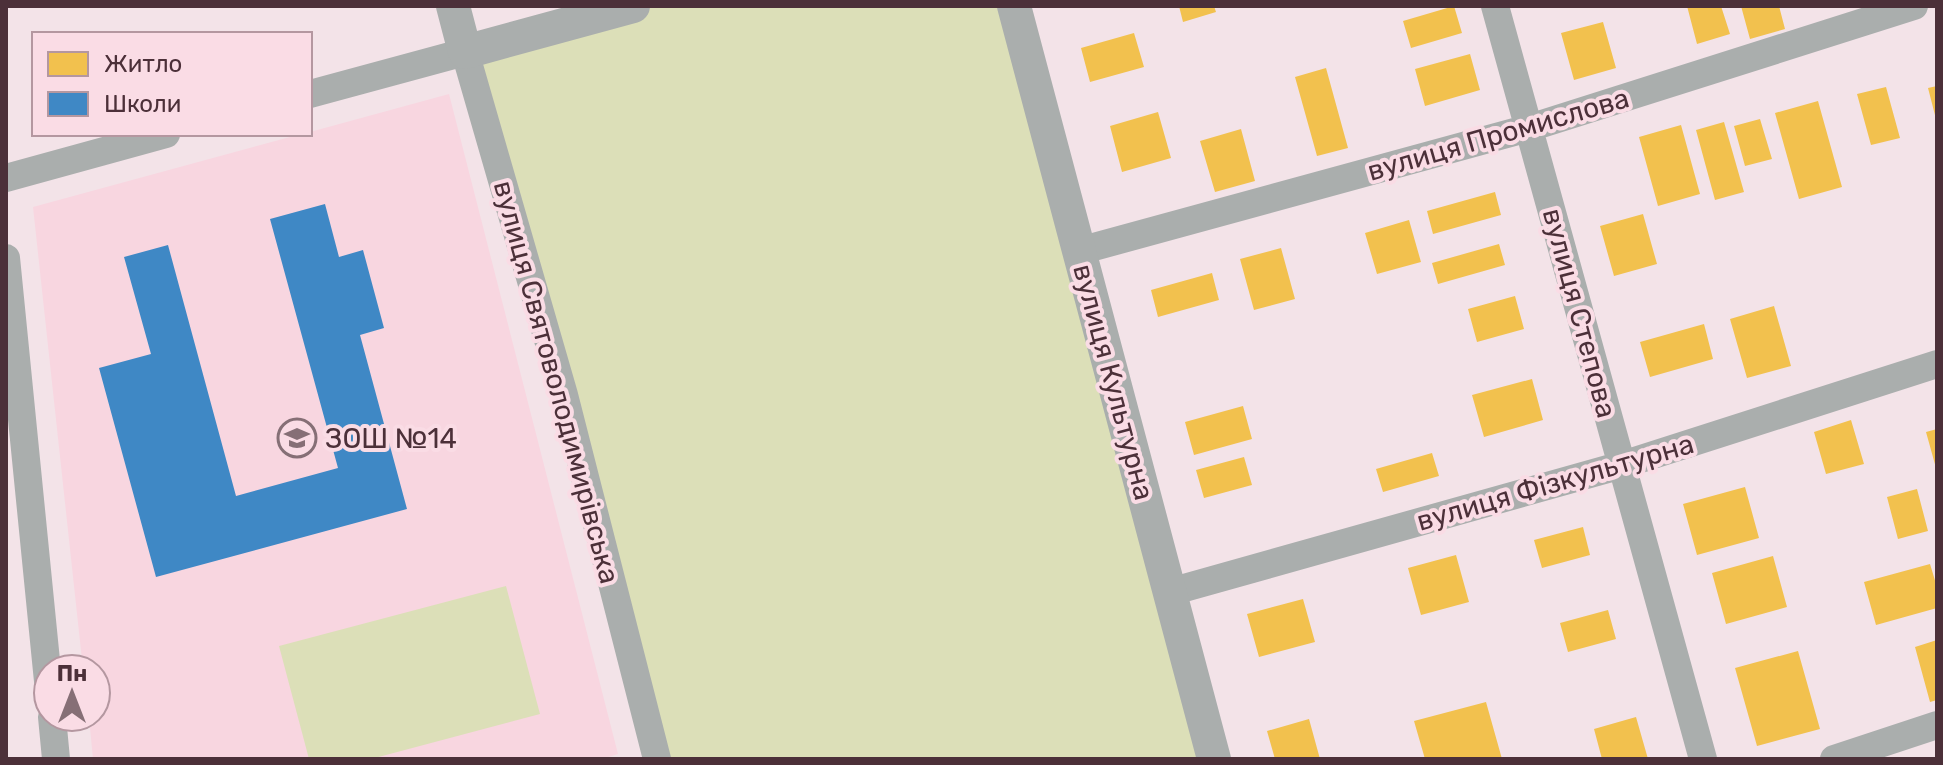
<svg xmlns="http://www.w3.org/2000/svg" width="1943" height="765" font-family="Rubik,sans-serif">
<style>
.built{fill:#f8d6e0}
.green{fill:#dcdfb8}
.homes{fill:#f2c14e}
.schools{fill:#3f88c5}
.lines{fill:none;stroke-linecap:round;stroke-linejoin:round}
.minor{stroke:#aaaead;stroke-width:28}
.tertiary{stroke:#aaaead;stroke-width:34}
.labels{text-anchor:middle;stroke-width:8;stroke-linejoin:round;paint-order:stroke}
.street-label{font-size:28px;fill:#4c3039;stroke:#fadce5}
.poi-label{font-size:28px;fill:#4c3039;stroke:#fadce5;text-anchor:start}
</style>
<rect width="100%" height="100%" fill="#f3e3e8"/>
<path class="built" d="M449 94 618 754 602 759H93L89 717H96V669H83L33 207 301 134H310V132Z"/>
<path class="green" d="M633 6H1014L1214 759H657L465 52Z
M506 586 540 714 371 759H309L279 646Z"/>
<path class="homes" d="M1179 6H1214L1216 12 1183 22Z
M1454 6 1462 33 1411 48 1403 21Z
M1687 6H1721L1730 34 1697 44Z
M1741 6H1779L1785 29 1750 39Z
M1603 22 1616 68 1574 80 1561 33Z
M1134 33 1144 67 1090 82 1081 48Z
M1470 54 1480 90 1425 106 1415 69Z
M1326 68 1348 148 1317 156 1295 77Z
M1937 86V119H1936L1928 88Z
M1886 87 1900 138 1871 145 1857 94Z
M1818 101 1842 187 1799 199 1775 113Z
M1158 112 1171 158 1122 172 1110 126Z
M1760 119 1772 159 1745 166 1734 126Z
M1724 122 1744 192 1715 200 1696 130Z
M1681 125 1700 194 1658 206 1639 137Z
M1241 129 1255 181 1215 192 1200 141Z
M1495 192 1501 215 1433 234 1427 211Z
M1643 214 1657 264 1614 276 1600 226Z
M1409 220 1421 262 1377 274 1365 233Z
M1499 244 1505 265 1438 284 1432 263Z
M1281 248 1295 299 1254 310 1240 259Z
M1212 273 1219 300 1158 317 1151 290Z
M1515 296 1524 329 1477 342 1468 309Z
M1774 306 1791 366 1747 378 1730 319Z
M1704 324 1713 359 1650 377 1640 342Z
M1532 379 1543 420 1484 437 1472 395Z
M1243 406 1252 439 1194 455 1185 422Z
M1851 420 1864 464 1826 474 1814 432Z
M1937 429V468H1936L1926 432Z
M1432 453 1439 476 1383 492 1376 469Z
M1244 457 1252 485 1204 498 1196 470Z
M1745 487 1759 538 1697 555 1683 504Z
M1917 489 1928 531 1898 539 1887 497Z
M1583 527 1590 555 1542 568 1534 540Z
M1456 555 1469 602 1421 615 1408 568Z
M1773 556 1787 607 1726 624 1712 573Z
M1930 564 1937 587V608L1876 625 1864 582Z
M1303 599 1315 642 1259 657 1247 614Z
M1608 610 1616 639 1568 652 1560 623Z
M1937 640V700L1930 702 1915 647Z
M1798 651 1820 729 1757 746 1735 668Z
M1486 702 1502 759H1425L1414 721Z
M1636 717 1648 759H1602L1594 729Z
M1309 719 1320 759H1275L1267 731Z"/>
<path class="schools" d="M325 204 339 257 363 250 384 328 360 335 407 509 156 577 99 368 151 354 124 257 168 245 236 496 338 468 270 219Z"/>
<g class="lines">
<path class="minor" d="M1495 6 1703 759
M310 94 465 52 564 395 657 759
M6 178 166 134
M1079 251 1529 128 1914 6
M6 258 48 681
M1170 592 1622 465 1937 364
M52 717 56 759
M1834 759 1937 725"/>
<path class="tertiary" d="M453 6 465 52 633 6
M1014 6 1214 759"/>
</g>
<defs>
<symbol id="school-ring" viewBox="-11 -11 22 22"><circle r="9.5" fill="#fadce5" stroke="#866f76" stroke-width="1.5"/><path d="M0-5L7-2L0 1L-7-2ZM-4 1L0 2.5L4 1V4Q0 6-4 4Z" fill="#866f76"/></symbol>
</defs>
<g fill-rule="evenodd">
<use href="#school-ring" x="275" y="416" width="44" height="44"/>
</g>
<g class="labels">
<g class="street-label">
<text transform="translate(1498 134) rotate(-16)" y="10">вулиця Промислова</text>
<text transform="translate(1580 313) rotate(75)" y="10">вулиця Степова</text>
<text transform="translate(557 382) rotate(75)" y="10">вулиця Святоволодимирівська</text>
<text transform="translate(1114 382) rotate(75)" y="10">вулиця Культурна</text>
<text transform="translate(1555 482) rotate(-16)" y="10">вулиця Фізкультурна</text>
</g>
<g class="poi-label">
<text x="325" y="448">ЗОШ №14</text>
</g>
</g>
<rect width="1943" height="765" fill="none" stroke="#4c3039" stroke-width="16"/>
<rect x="32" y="32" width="280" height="104" fill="#fadce5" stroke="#b497a0" stroke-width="2"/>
<rect x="48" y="52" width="40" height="24" fill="#f2c14e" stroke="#b497a0" stroke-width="2"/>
<text x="104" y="72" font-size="24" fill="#4c3039">Житло</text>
<rect x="48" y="92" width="40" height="24" fill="#3f88c5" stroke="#b497a0" stroke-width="2"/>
<text x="104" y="112" font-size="24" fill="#4c3039">Школи</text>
<g transform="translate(72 693)"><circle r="38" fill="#fadce5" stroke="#b497a0" stroke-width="2"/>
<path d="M0-6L14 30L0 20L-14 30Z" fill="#866f76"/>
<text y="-12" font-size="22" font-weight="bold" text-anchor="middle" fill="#4c3039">Пн</text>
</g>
</svg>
